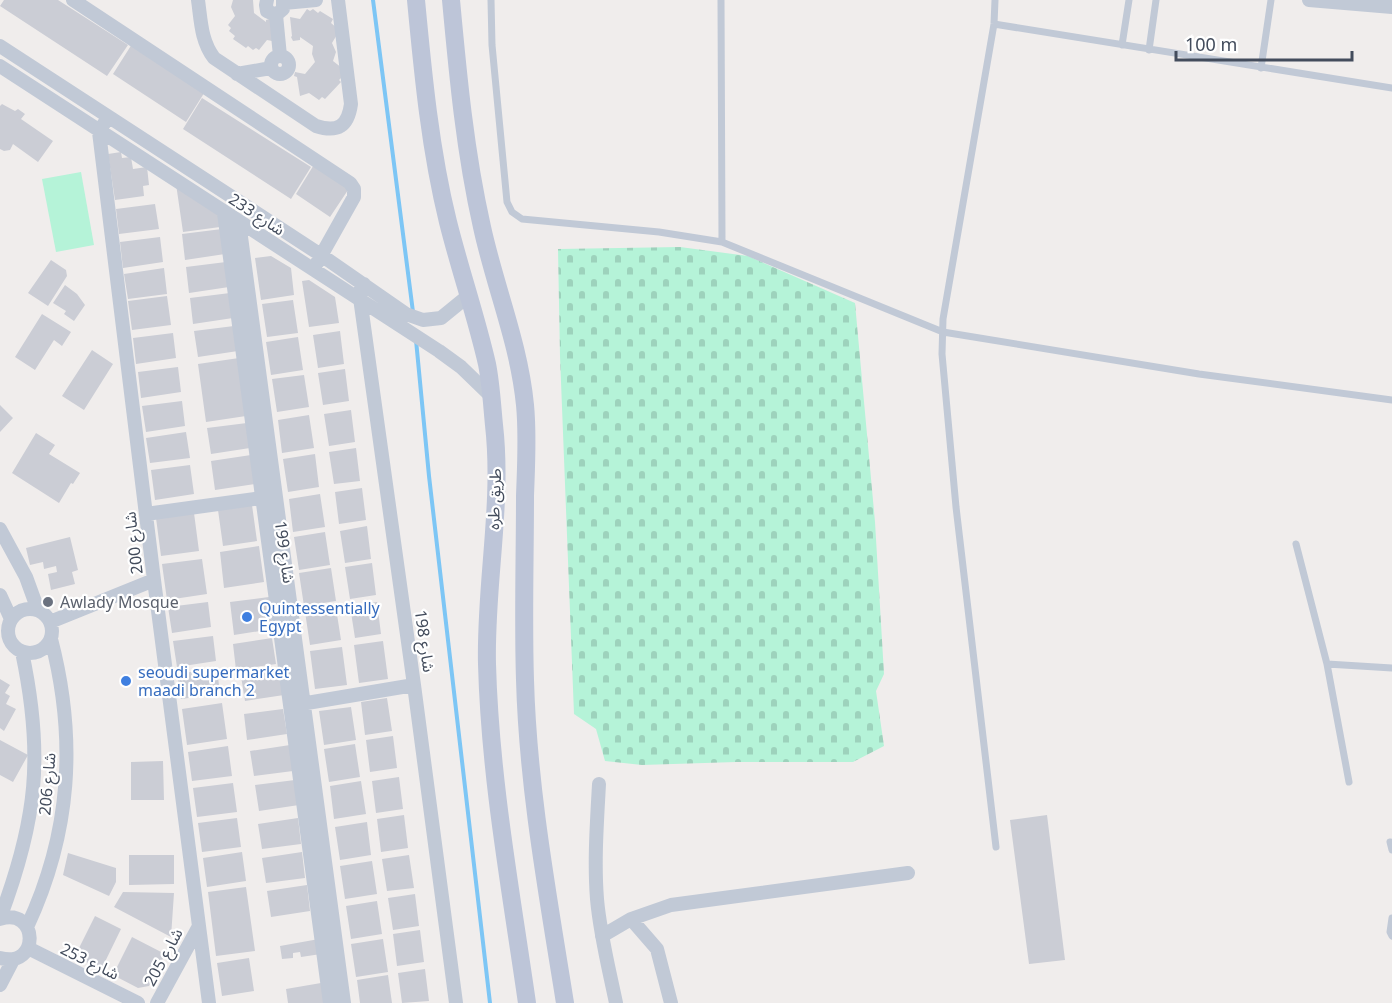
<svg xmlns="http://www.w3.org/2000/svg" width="1392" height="1003" font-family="'Noto Sans','Noto Sans Arabic',sans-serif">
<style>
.cemetery{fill:url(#cemetery-stones)}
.park{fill:#b5f3d8}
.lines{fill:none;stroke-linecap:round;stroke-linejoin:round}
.stream{stroke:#7dc6f5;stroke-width:4}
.building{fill:#cbcdd5}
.lane{stroke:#c1c9d6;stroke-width:7}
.street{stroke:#c1c9d6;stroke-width:14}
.secondary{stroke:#bdc5d8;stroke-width:18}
.worship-dot{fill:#6b7280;stroke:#fff;stroke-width:2}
.shop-dot{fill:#3f7fe0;stroke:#fff;stroke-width:2}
.labels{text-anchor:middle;stroke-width:4.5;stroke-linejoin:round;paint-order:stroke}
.street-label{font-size:16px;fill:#434c5c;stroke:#fff}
.worship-label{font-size:16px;fill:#5b616d;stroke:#fff;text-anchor:start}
.shop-label{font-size:16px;fill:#366cbe;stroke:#fff;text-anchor:start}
</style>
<defs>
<pattern id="cemetery-stones" width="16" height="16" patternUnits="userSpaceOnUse" patternTransform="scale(1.5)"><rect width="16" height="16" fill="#b5f3d8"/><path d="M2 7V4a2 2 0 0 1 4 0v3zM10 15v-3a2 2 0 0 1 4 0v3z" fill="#9dd2bc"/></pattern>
</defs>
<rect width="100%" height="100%" fill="#f0edec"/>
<path class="cemetery" d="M680 247 748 256 855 303 875 522 884 674 876 691 884 746 853 762H736L642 765 605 761 596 729 574 714 560 356 558 249Z"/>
<path class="park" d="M81 172 94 245 56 252 42 179Z"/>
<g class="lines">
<path class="stream" d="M373 0 413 312
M416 340 429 476 490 1003"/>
</g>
<path class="building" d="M4 0H58L128 45 107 76 0 6Z
M233 0H253L254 13 266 22V20L273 18 277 42 267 40 259 50 256 48 253 50 248 46 246 48 233 39 235 36 229 31 231 28 228 25 235 16 231 7Z
M307 9 310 11 313 9 318 13 320 11 333 19 331 23 337 28 338 33 332 43 336 52 333 61 342 68 340 71 344 75 339 80 341 82 325 99 322 97 319 100 309 93 300 96 297 77 294 76 295 72 305 74 315 62 312 54 313 46 300 37V40L293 41 291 37 292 36 290 17 300 19Z
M132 44 206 90 186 122 113 74Z
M202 98 311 167 291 199 183 129Z
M2 104 15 111 18 109 25 114 21 119 53 141 38 162 13 144 10 150 4 151 0 149V106Z
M121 152 122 158 131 157 133 169 147 167 149 185 143 186 144 196 115 200 108 154Z
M315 163 350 187 330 217 296 194Z
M176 184 219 212 220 227 183 232Z
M155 204 159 229 119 234 116 209Z
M222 229 225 254 185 260 182 234Z
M160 237 163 262 123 268 120 242Z
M271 256 291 268 294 295 261 300 255 258Z
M51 260 66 270 67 276 48 306 28 293Z
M226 262 229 287 189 293 186 267Z
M164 268 167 294 128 299 124 274Z
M309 280 335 297 339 323 309 327 302 281Z
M65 285 77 294 85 305 74 321 64 314 66 311 53 303Z
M230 293 233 318 193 324 190 298Z
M167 296 171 325 132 330 128 301Z
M293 300 298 333 267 337 262 304Z
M42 314 71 332 62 346 54 340 35 370 15 357Z
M234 326 238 351 198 357 194 331Z
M340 331 344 364 318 368 313 335Z
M173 333 176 358 136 364 133 338Z
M298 337 303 370 271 375 266 342Z
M92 350 113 364 84 410 62 396Z
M239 358 246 416 206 422 198 364Z
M178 367 181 392 141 398 138 372Z
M345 369 349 401 323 405 318 373Z
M304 375 309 407 277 412 272 379Z
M182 401 185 426 146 432 142 406Z
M0 405 13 418 0 432Z
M351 410 355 442 329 446 324 414Z
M309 415 314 448 282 453 278 420Z
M247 423 250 448 211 454 207 428Z
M186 432 190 458 150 463 146 438Z
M36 433 55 445 49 454 80 473 73 484 71 483 59 503 12 473Z
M356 448 360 481 334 484 329 452Z
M315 454 319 487 288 492 283 459Z
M251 455 255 484 215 490 211 461Z
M190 465 194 494 155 500 151 470Z
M362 488 366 520 339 524 335 492Z
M320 494 325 527 293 532 289 499Z
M252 505 257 541 223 546 218 510Z
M194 513 199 551 161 556 156 518Z
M367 526 371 559 345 563 340 531Z
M325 532 330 565 299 570 294 537Z
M70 537 78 570 72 572 75 584 51 590 48 574 57 572 56 566 44 569 43 562 30 565 26 548Z
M259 546 264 582 224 588 220 552Z
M202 559 207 594 167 600 162 564Z
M372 563 376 595 350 599 345 567Z
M331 568 336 601 304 606 299 573Z
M269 597 273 629 234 635 230 602Z
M208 602 211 627 172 633 168 607Z
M377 602 381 634 355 638 350 606Z
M336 608 341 640 310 645 305 612Z
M213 636 216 661 177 667 173 641Z
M272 638 276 664 236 670 233 644Z
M383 641 388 679 359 683 354 645Z
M342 647 347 685 315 689 310 651Z
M217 668 220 694 181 699 177 674Z
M281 670 284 695 245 701 241 676Z
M0 679 10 685 5 693 10 696 6 704 16 709 4 731 0 728Z
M387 698 392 731 365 735 361 702Z
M222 703 227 739 187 745 182 709Z
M351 707 356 740 324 745 319 711Z
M283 709 287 734 247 740 244 714Z
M393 736 397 768 370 772 366 740Z
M0 740 28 755 13 782 0 775Z
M355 744 360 777 329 782 324 749Z
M290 745 293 771 254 776 250 751Z
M228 746 232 776 192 781 188 752Z
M163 761 164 800H131V762Z
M399 777 403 809 376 813 372 781Z
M295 780 299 805 259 811 255 785Z
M361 781 366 814 334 819 330 786Z
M233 783 237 812 197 817 193 788Z
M404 815 408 848 381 852 377 819Z
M1047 815 1065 960 1029 964 1010 820Z
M237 818 241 847 202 852 198 823Z
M298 818 301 844 262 849 258 824Z
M367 822 371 855 340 860 335 827Z
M242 852 246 881 207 887 203 858Z
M302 852 305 878 266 883 262 858Z
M68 853 116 868V882L109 896 63 875Z
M129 855H174V884L129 885Z
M409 855 414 888 387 891 382 859Z
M372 861 377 894 345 899 340 866Z
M307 885 310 911 271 917 267 891Z
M246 887 255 951 216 956 208 892Z
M123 892 174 893 171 937 114 907Z
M415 894 419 926 393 930 388 898Z
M377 901 382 934 351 939 346 906Z
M95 916 121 929 101 970 75 956Z
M420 930 424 962 397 966 393 934Z
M132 937 165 954 149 986 138 988 113 975Z
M319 939 321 954 301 957 300 952 293 953V958L282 959 280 946Z
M383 939 388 972 356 977 351 944Z
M249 958 254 991 222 996 217 963Z
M425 969 429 1001 402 1003 398 973Z
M388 975 392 1003H360L357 980Z
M321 983 324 1003H288L286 989Z"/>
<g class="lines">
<path class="lane" d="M491 0 492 45 507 202 512 212 522 219 659 232 722 242 943 332 1199 374 1392 400
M721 0 722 242
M995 0 994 24 943 319 942 354 956 507 996 847
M994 24 1392 88
M1122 45 1129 0
M1149 50 1156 0
M1261 68 1271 0
M1296 544 1327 664
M1349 782 1327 664 1392 668
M1390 842 1392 850
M1392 918 1390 932 1392 936"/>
<path class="street" d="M73 0 350 183 354 189V197L317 263
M198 0C201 21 201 41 214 58L316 126C338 133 348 126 351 104L338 0
M267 0 266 5 267 11 276 15 283 9V0
M1309 0 1392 7
M284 3 316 0
M276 15 280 56
M0 46 321 255 406 314 423 320 441 318 468 296
M271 65a9 9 0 1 1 18 0a9 9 0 1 1-18 0Z
M0 66 439 351 461 367 491 396
M237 74 271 68
M108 117 99 132 154 580 209 1003
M224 213 330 1003
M239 222 344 1003
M364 284 360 291V298L414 685 456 1003
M146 514 269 497
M0 529 26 577 38 610
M0 595 11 619
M8 631a22 22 0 1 1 44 0a22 22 0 1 1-44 0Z
M50 622 154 580
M295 705 414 685
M599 784C597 822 594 861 597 899 600 934 609 969 616 1003
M0 918C37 820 44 755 22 652
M0 919C38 906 41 969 0 958
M631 919 657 949 671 1003
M27 927C71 833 77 739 51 639
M602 936 631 919 671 905 908 873
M28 948 138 1003
M0 985 13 960
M157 1003 199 926"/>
<path class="secondary" d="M416 0C423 74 430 149 448 222 460 270 476 316 487 364 491 384 492 405 494 425 503 504 485 585 487 664 490 778 511 891 527 1003
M451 0C458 76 465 152 482 227 495 287 519 343 525 405 528 435 526 466 525 496 525 558 523 619 525 680 528 789 548 896 565 1003"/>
</g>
<circle class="worship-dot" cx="48" cy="602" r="6"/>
<g class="shop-dot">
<circle cx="247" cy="617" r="6"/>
<circle cx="126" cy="681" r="6"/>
</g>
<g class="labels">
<g class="street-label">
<text transform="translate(257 214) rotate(33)" y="6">شارع 233</text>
<text transform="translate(494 499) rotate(-88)" y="6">طريق طره</text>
<text transform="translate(133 543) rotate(-97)" y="6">شارع 200</text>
<text transform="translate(285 552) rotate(82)" y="6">شارع 199</text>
<text transform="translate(425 641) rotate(82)" y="6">شارع 198</text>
<text transform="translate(47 784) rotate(-85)" y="6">شارع 206</text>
<text transform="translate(163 957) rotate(-62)" y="6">شارع 205</text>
<text transform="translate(90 961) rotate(26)" y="6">شارع 253</text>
</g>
<g class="worship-label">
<text x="60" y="608">Awlady Mosque</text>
</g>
<g class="shop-label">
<text x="259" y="614">Quintessentially<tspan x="259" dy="18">Egypt</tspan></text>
<text x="138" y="678">seoudi supermarket<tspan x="138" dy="18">maadi branch 2</tspan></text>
</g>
</g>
<path d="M1176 51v9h176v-9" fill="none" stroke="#434c5c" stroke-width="3"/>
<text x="1185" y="51" font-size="18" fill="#434c5c" stroke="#ffffff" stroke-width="4.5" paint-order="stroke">100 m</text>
</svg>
